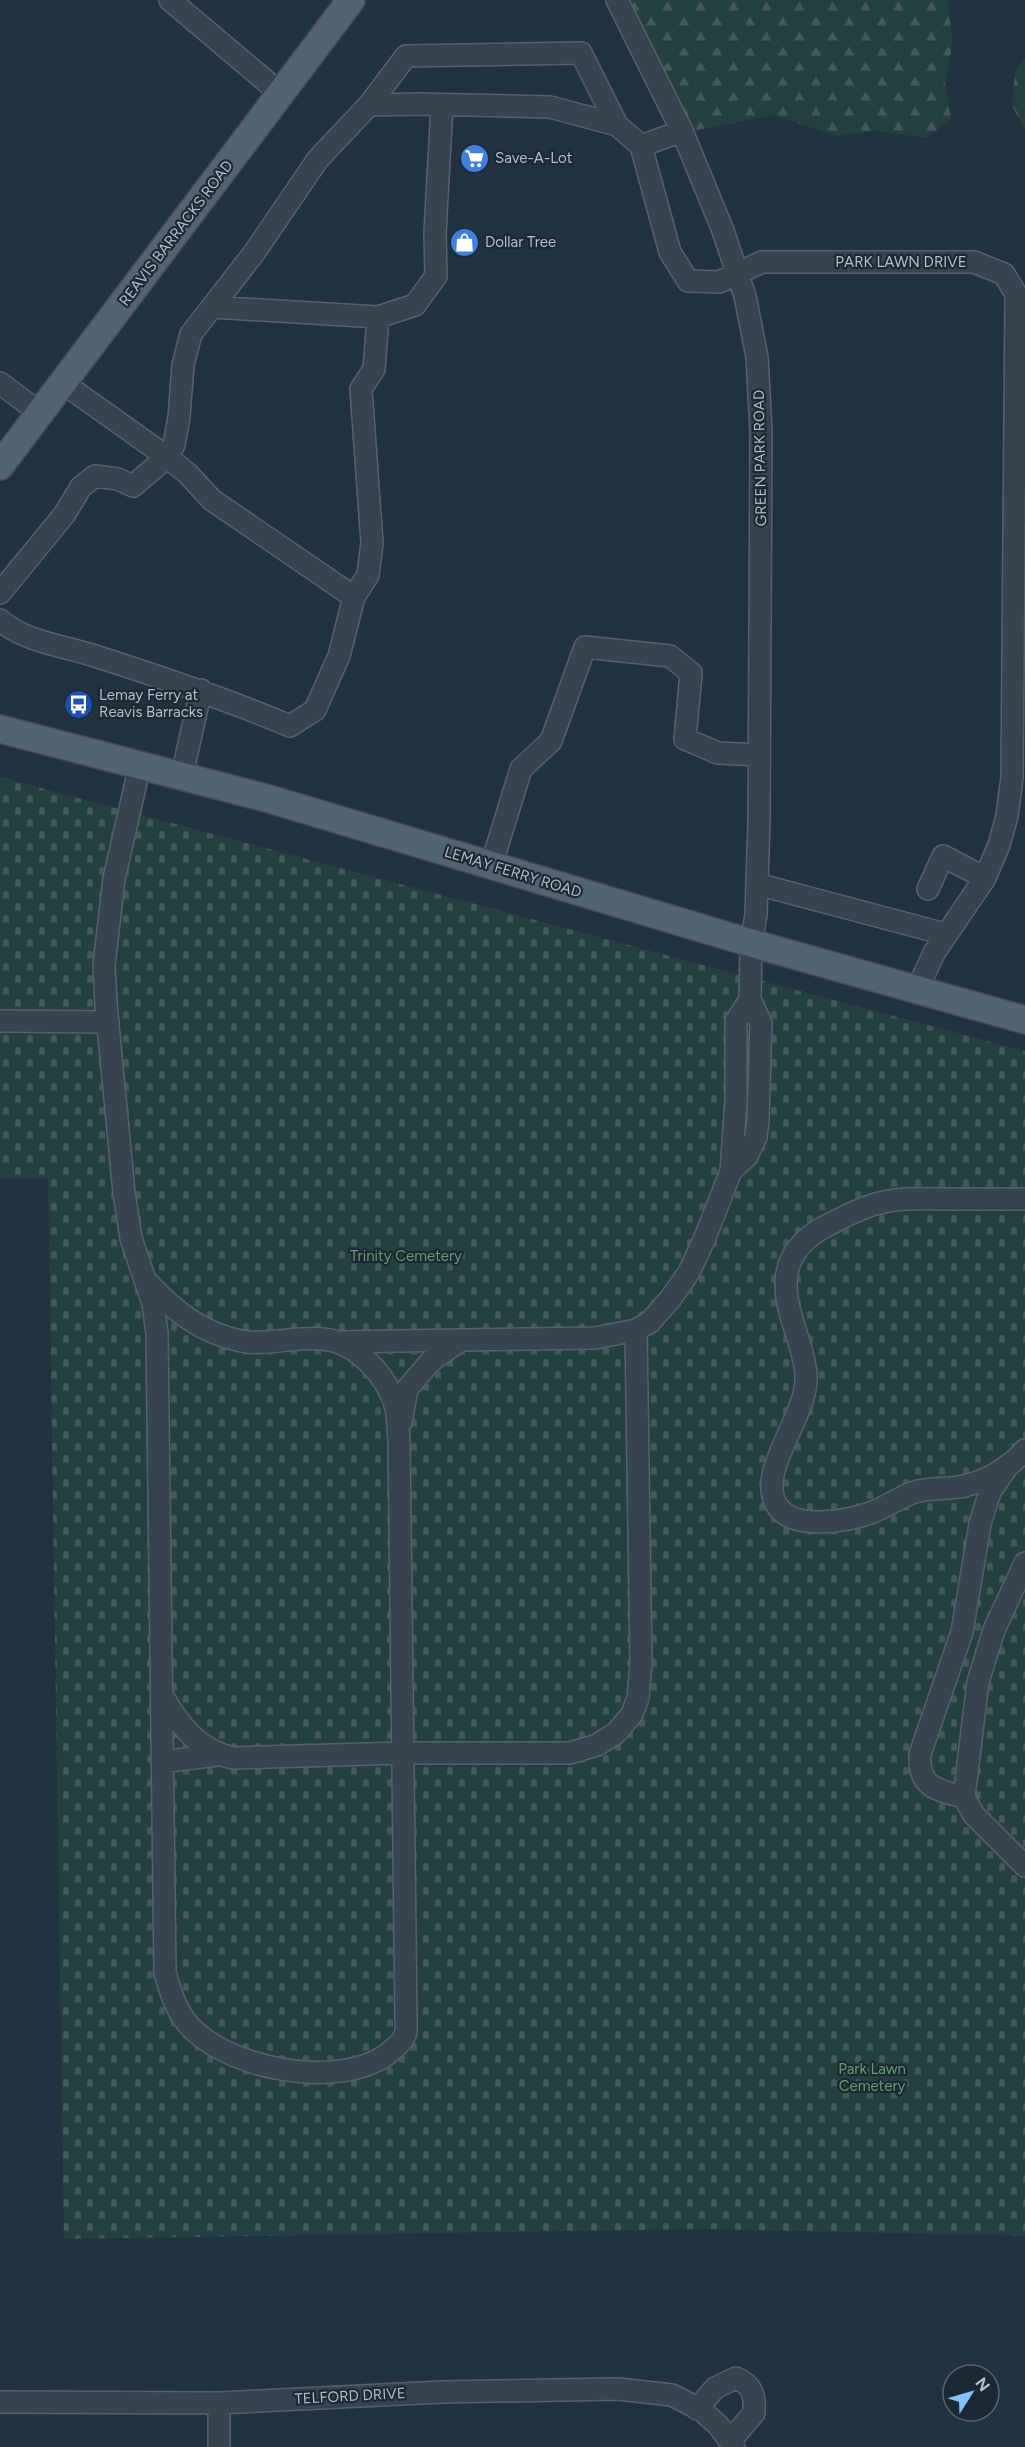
<svg xmlns="http://www.w3.org/2000/svg" width="1025" height="2447" font-family="Figtree,sans-serif">
<style>
.forest{fill:url(#forest-firs)}
.cemetery{fill:url(#cemetery-stones)}
.lines{fill:none;stroke-linecap:round;stroke-linejoin:round}
.minor-casing{stroke:#55626d;stroke-width:24}
.major-casing{stroke:#404d58;stroke-width:30}
.minor{stroke:#37444f;stroke-width:21}
.major{stroke:#546370;stroke-width:27}
.labels{text-anchor:middle;stroke-width:4.5;stroke-linejoin:round;paint-order:stroke}
.poi-label{font-size:15px;fill:#b3bfca;stroke:#1c2934;text-anchor:start}
.street-label{font-size:15px;fill:#b3bfca;stroke:#1c2934}
.park-label{font-size:15px;fill:#689d6e;stroke:#1c2934}
</style>
<defs>
<pattern id="forest-firs" width="22" height="20" patternUnits="userSpaceOnUse" patternTransform="scale(1.5)"><rect width="22" height="20" fill="#244140"/><path d="M5 1l3.5 6h-7zM16 11l3.5 6h-7z" fill="#415b5a"/></pattern>
<pattern id="cemetery-stones" width="16" height="16" patternUnits="userSpaceOnUse" patternTransform="scale(1.5)"><rect width="16" height="16" fill="#244140"/><path d="M2 7V4a2 2 0 0 1 4 0v3zM10 15v-3a2 2 0 0 1 4 0v3z" fill="#415b5a"/></pattern>
</defs>
<rect width="100%" height="100%" fill="#223240"/>
<path class="forest" d="M627 0H947L953 41 945 84 951 119 928 138 876 131 838 136 773 115 692 131Z
M1025 58V130L1012 106 1015 70Z"/>
<path class="cemetery" d="M0 777 1025 1051V2236L705 2229 64 2239 48 1178H0Z"/>
<g class="lines">
<defs>
<path id="minor" d="M170 0 280 93
M617 0 682 131 722 228 745 296 757 357 761 431 759 821 756 915 751 943 750 1000 761 1023 758 1120 756 1137 747 1156 731 1171
M369 105 406 56 581 53 617 125
M641 146 670 252 688 281 719 282 762 262H974L1004 274 1016 294 1012 777 1007 816 999 845 985 878 934 953 917 990
M212 307 378 317 415 305 436 276 435 233 442 105
M0 383 40 413
M0 593 64 515 81 487 95 476 118 479 133 486 167 457 174 445 179 417 183 365 191 334 254 253 318 159 369 105 421 104 550 107 617 125 641 146 682 131
M354 597 368 575 372 543 361 389 374 369 378 317
M0 620C25 642 64 646 95 656 161 677 226 699 290 726L315 710 339 656 354 597 212 500 188 474 167 457 63 383
M140 765 114 879 104 965 106 1004 124 1193 131 1238 153 1304 157 1333 165 1972C169 1988 174 2005 184 2019 219 2069 342 2092 390 2052 395 2048 403 2041 405 2035 407 2030 406 2022 406 2017L399 1440C398 1429 398 1418 396 1408 388 1377 357 1342 323 1339 296 1336 267 1346 241 1341 201 1333 173 1310 146 1281
M182 775 201 690
M491 866 521 769 551 741 585 647 670 656 691 673 685 739 718 753 759 755
M757 884 945 934
M928 889 943 856 985 878
M0 1021 108 1022
M1025 1199C998 1199 971 1199 943 1199 921 1199 897 1197 876 1204 858 1209 842 1218 826 1226 807 1236 791 1251 787 1273 781 1308 804 1341 806 1375 809 1415 757 1469 776 1504 791 1532 849 1521 873 1512 888 1506 903 1495 918 1491 931 1488 946 1489 959 1487 985 1482 1007 1470 1025 1450
M338 1342 595 1338 636 1330 650 1322 671 1298 689 1272 704 1240 731 1171 736 1101V1021L750 1000
M401 1422 407 1389 431 1361 461 1340
M1025 1563 994 1630 978 1682 964 1797 974 1815 1025 1866
M162 1695C180 1726 198 1750 233 1758L402 1753H570L597 1745 616 1733 632 1714 638 1698 641 1664 636 1330
M162 1762 217 1755
M964 1797C937 1790 918 1788 920 1754L962 1632 980 1524 986 1504 991 1490 1005 1470
M0 2402 219 2403 442 2392 618 2389 672 2395 701 2410 718 2425 734 2447
M219 2403V2447
M697 2409 715 2388 736 2378C753 2385 755 2396 754 2413L730 2441"/>
<path id="major" d="M0 466 351 0
M0 729 266 798 751 943 1025 1020"/>
</defs>
<use href="#minor" class="minor-casing"/>
<use href="#major" class="major-casing"/>
<use href="#minor" class="minor"/>
<use href="#major" class="major"/>
</g>
<defs>
<symbol id="supermarket-disc" viewBox="-11 -11 22 22"><circle r="9.5" fill="#3f7fe0" stroke="#1c2934"/><path d="M-6-5.5h2.5l.6 2H6L4.5 2H-2.5L-4.4-4H-6ZM-1.5 3.2a1.3 1.3 0 1 0 .1 0ZM3 3.2a1.3 1.3 0 1 0 .1 0Z" fill="#fff"/></symbol>
<symbol id="shop-disc" viewBox="-11 -11 22 22"><circle r="9.5" fill="#3f7fe0" stroke="#1c2934"/><path d="M-5-2.5h2.3a2.7 3.5 0 0 1 5.4 0H5L5.5 6h-11ZM-1.5-2.5h3a1.5 2.3 0 0 0-3 0Z" fill="#fff"/></symbol>
<symbol id="bus-disc" viewBox="-11 -11 22 22"><circle r="9.5" fill="#1a4fb4" stroke="#1c2934"/><path d="M-5-6H5V4H4V6H2V4H-2V6H-4V4H-5ZM-3.5-4V0h7V-4ZM-3.5 1.2v1.5H-2V1.2ZM2 1.2v1.5H3.5V1.2Z" fill="#fff"/></symbol>
</defs>
<g fill-rule="evenodd">
<use href="#supermarket-disc" x="458" y="142" width="33" height="33"/>
<use href="#shop-disc" x="448" y="226" width="33" height="33"/>
<use href="#bus-disc" x="62" y="688" width="33" height="33"/>
</g>
<g class="labels">
<g class="poi-label">
<text x="495" y="163">Save-A-Lot</text>
<text x="485" y="247">Dollar Tree</text>
<text x="99" y="700">Lemay Ferry at<tspan x="99" dy="17">Reavis Barracks</tspan></text>
</g>
<g class="street-label">
<text transform="translate(176 233) rotate(-53)" y="5">REAVIS BARRACKS ROAD</text>
<text x="901" y="267">PARK LAWN DRIVE</text>
<text transform="translate(760 458) rotate(-91)" y="5">GREEN PARK ROAD</text>
<text transform="translate(513 872) rotate(17)" y="5">LEMAY FERRY ROAD</text>
<text transform="translate(350 2396) rotate(-3)" y="5">TELFORD DRIVE</text>
</g>
<g class="park-label">
<text x="406" y="1261">Trinity Cemetery</text>
<text x="872" y="2074">Park Lawn<tspan x="872" dy="17">Cemetery</tspan></text>
</g>
</g>
<g transform="translate(971 2393) rotate(53)"><circle r="28" fill="#1c2934" stroke="#586570" stroke-width="1.5"/>
<path d="M0-4.5L10 22L0 15L-10 22Z" fill="#83c2ff"/>
<text y="-9" font-size="16" font-weight="bold" text-anchor="middle" fill="#b3bfca">N</text>
</g>
</svg>
